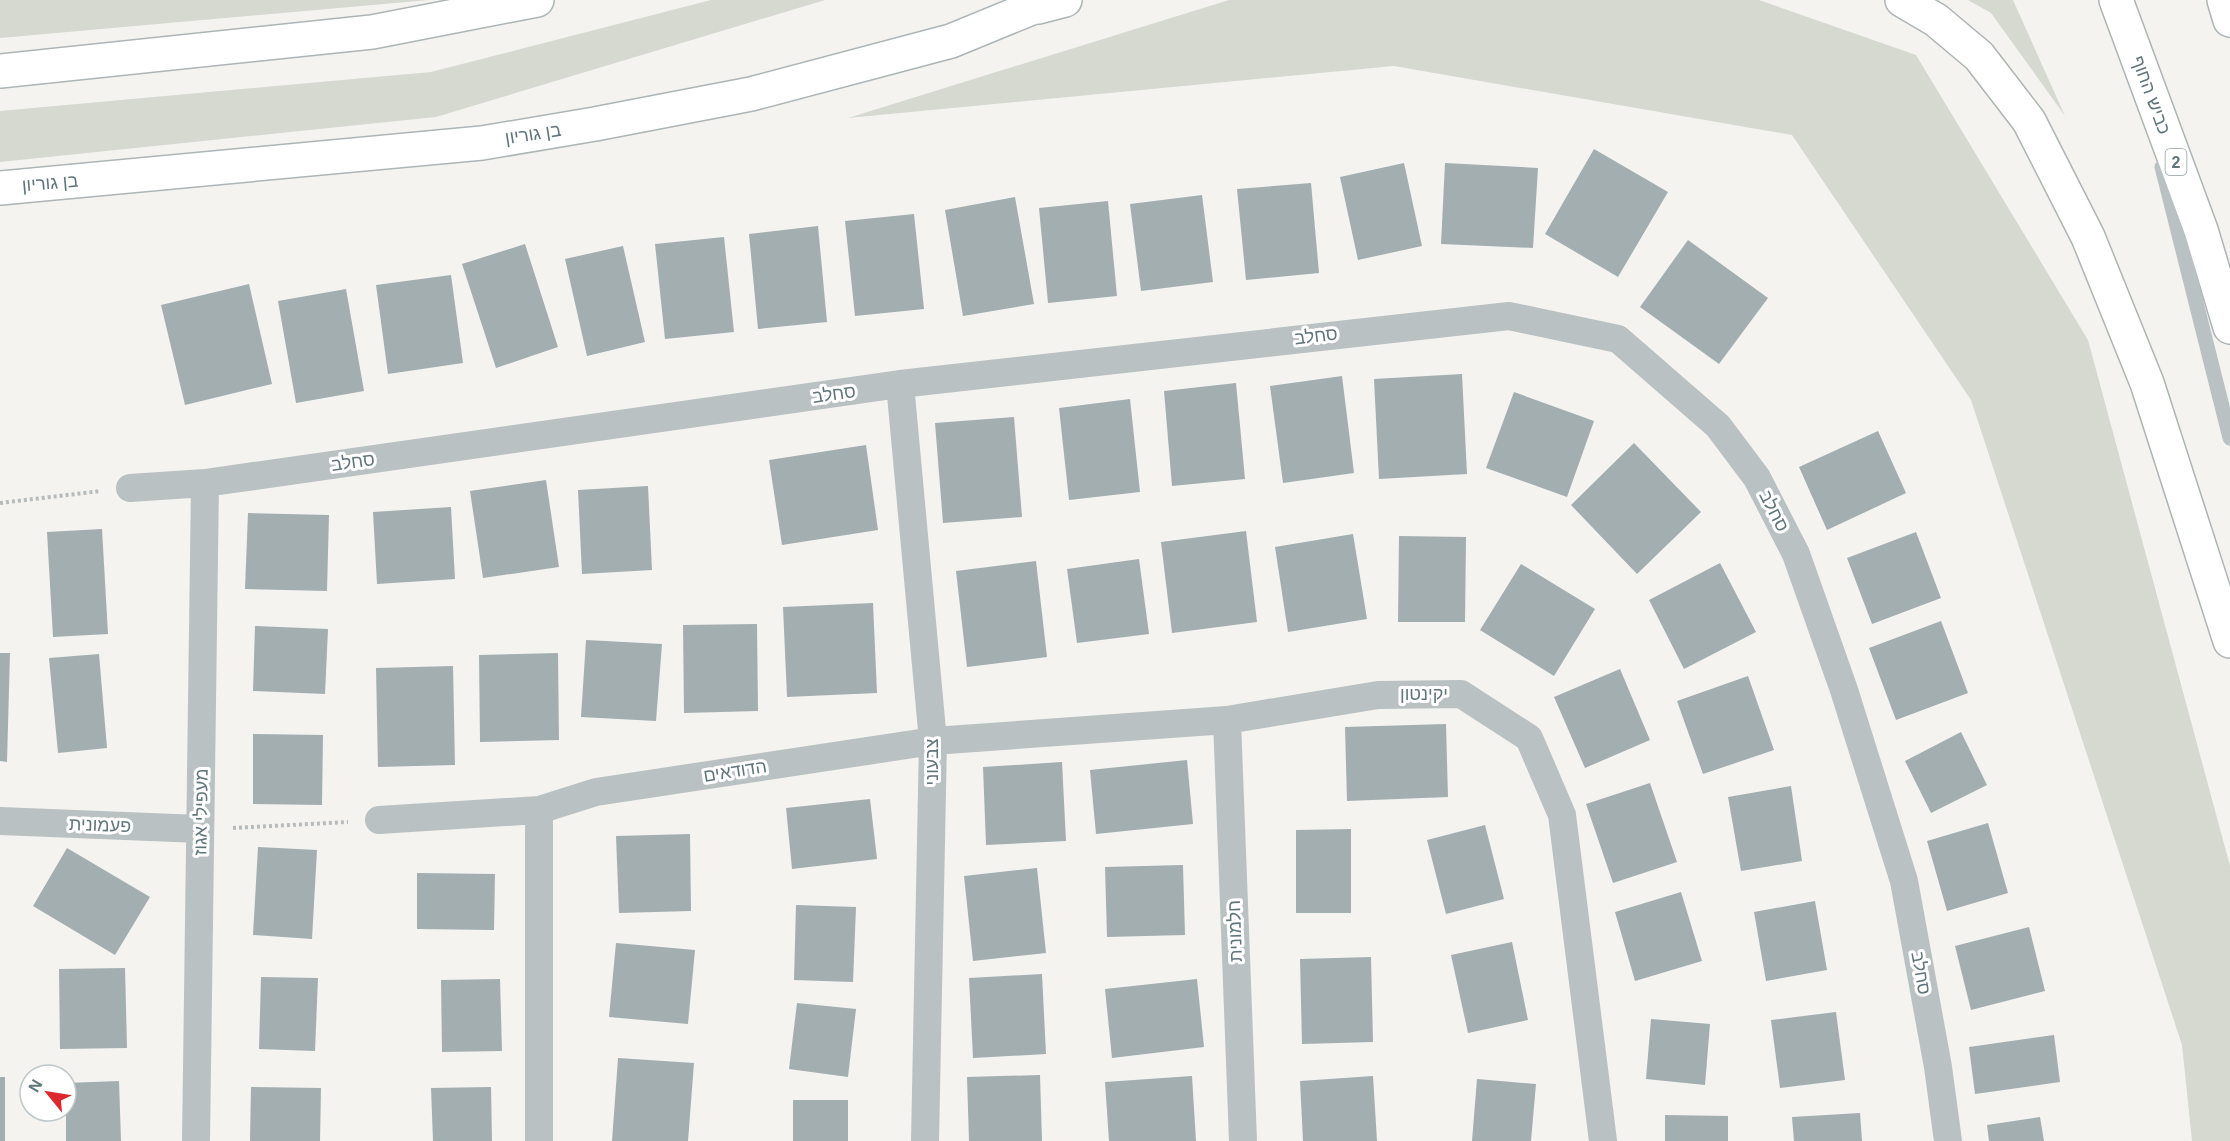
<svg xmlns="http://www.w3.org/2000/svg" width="2230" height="1141" font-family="Arial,Heebo,sans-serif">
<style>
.green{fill:#d5d9cf}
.building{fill:#a2aeb0}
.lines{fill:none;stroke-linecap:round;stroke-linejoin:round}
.secondary-casing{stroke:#adb5b7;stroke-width:36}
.motorway-casing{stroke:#aeb4b5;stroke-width:36}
.path{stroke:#b7bbbc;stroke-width:4;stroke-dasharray:3 3;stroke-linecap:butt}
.service{stroke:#bac1c2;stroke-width:15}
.minor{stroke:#bac1c2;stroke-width:28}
.secondary{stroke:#fff;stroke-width:33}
.motorway{stroke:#fff;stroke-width:33}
.labels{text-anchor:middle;stroke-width:6;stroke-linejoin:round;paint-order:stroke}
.shield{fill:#fff;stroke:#909fa2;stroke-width:1.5}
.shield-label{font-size:16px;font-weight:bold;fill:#60767a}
.street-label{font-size:18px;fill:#60767a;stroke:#fff}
</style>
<rect width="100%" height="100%" fill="#f4f3f0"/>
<path class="green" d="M0 0H429L0 38Z
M711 0H825L436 117 0 162V111L431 72Z
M1229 0H1759L1916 55 2088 340 2230 866V1141H2192L2182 1045 1971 400 1792 135 1394 66 848 118Z
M1968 0H2013L2065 116 1991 13Z"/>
<path class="building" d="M1594 149 1668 192 1618 277 1545 234Z
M1404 163 1422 246 1358 260 1340 177Z
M1445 163 1538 168 1533 248 1441 244Z
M1311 183 1319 273 1246 280 1237 189Z
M1202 195 1213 282 1141 291 1130 204Z
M1015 197 1034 304 963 316 945 210Z
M1108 201 1117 296 1048 303 1039 208Z
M914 214 924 309 855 316 845 221Z
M818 226 827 322 758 329 749 234Z
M724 237 734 332 665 339 655 244Z
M1688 240 1768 298 1719 364 1640 307Z
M525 244 558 347 496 368 462 264Z
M623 246 645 342 587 356 565 259Z
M451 275 463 363 388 374 376 285Z
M249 284 272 384 185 405 161 305Z
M346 289 364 391 296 403 278 301Z
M1462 374 1467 474 1379 479 1374 379Z
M1342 376 1354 473 1283 483 1270 386Z
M1236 383 1245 479 1172 486 1164 391Z
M1514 392 1594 421 1567 497 1486 468Z
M1130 399 1140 492 1069 500 1059 408Z
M1014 417 1022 517 943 523 935 423Z
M1878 431 1906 493 1827 530 1799 467Z
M1634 443 1701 512 1637 574 1571 505Z
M866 445 878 530 782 545 769 460Z
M546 480 559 567 483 578 470 491Z
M648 486 652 570 582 574 578 490Z
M451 507 455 579 377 584 373 512Z
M248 513 329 515 327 591 245 589Z
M102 529 108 634 53 637 47 532Z
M1246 531 1257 622 1172 633 1161 542Z
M1916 532 1941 598 1872 624 1847 558Z
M1353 534 1367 619 1288 632 1275 547Z
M1399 536 1466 537 1465 622H1398Z
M1139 559 1149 634 1077 643 1067 569Z
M1036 561 1047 657 967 667 956 571Z
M1720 563 1756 632 1684 669 1649 600Z
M1521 564 1595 609 1554 676 1480 630Z
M873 603 877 693 787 697 783 607Z
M1941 621 1968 693 1896 720 1869 648Z
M757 624 758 711 684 713 683 625Z
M255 626 328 629 325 694 253 691Z
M586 640 662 644 656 721 581 717Z
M0 653H10L7 762 0 761Z
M558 653 559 740 480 742 479 655Z
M99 654 107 748 58 753 49 658Z
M453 666 455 765 378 767 376 668Z
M1620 669 1650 740 1585 768 1554 697Z
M1748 676 1774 750 1703 774 1677 701Z
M1446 724 1448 797 1347 801 1345 727Z
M1961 732 1987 785 1931 813 1905 761Z
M253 734 323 735 322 805 253 804Z
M1187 760 1193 824 1096 834 1090 770Z
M1062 762 1066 841 986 845 983 767Z
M1650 783 1677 862 1613 883 1586 804Z
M1791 786 1802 861 1741 871 1728 797Z
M870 799 877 859 792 869 786 808Z
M1988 823 2008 893 1947 911 1927 841Z
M1485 825 1504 899 1446 914 1427 840Z
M1351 829V913H1296V830Z
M690 834 691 911 619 913 616 836Z
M258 847 317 850 312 939 253 935Z
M67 848 150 897 115 955 33 906Z
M1183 865 1185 935 1107 937 1105 867Z
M1037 868 1046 953 973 961 964 876Z
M417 873 495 874 494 930 417 929Z
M1681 892 1702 961 1635 981 1615 912Z
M1815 901 1827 970 1766 981 1754 912Z
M796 905 856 907 853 982 794 980Z
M2029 927 2045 991 1971 1010 1955 946Z
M1512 942 1528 1020 1468 1033 1451 955Z
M616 943 695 950 688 1024 609 1017Z
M1371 957 1373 1042 1302 1044 1300 959Z
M125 968 127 1048 60 1049 59 969Z
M1042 974 1046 1054 973 1058 969 978Z
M261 977 318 978 315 1051 259 1049Z
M500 979 502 1051 442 1052 441 980Z
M1197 979 1204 1047 1112 1058 1105 989Z
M797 1003 856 1009 848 1077 789 1069Z
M1836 1012 1845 1080 1780 1088 1771 1020Z
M1651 1019 1710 1024 1705 1085 1646 1079Z
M2054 1035 2060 1082 1975 1094 1969 1047Z
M618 1058 694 1063 688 1141H612Z
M1040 1075 1042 1141H969L967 1077Z
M1192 1076 1196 1141H1109L1105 1082Z
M1373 1076 1377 1141H1303L1300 1081Z
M0 1077H5V1141H0Z
M1477 1079 1536 1084 1531 1141H1472Z
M119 1081 121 1141H66V1083Z
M251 1087 321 1088 320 1141H250Z
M491 1087 492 1141H433L431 1088Z
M793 1100H848V1141H793Z
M1860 1113 1862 1141H1794L1792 1117Z
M1665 1115 1728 1116V1141H1665Z
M2040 1117 2044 1141H1989L1987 1125Z"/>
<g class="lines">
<defs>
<path id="secondary" d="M0 71 372 32 537 0
M0 188 482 143 595 124 751 94 951 41 1051 0"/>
<path id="motorway" d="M1902 0 1936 20 1979 56 2029 121 2088 237 2147 383 2230 641
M2116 0 2201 230 2230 327
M2224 0 2230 20
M1038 7 1065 0"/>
</defs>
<use href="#secondary" class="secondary-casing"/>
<use href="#motorway" class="motorway-casing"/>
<path class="path" d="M0 503 101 491
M233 828 348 822"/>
<path class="service" d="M2162 167 2230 438"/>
<path class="minor" d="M900 384 933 741 925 1141
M130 488 205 483 900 384 1509 316 1618 339 1718 426 1757 478 1796 554 1844 690 1904 881 1938 1067 1948 1141
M1227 720 1243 1141
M379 820 539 810 596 792 933 741 1227 720 1378 695 1461 694 1529 738 1562 815 1603 1141
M0 821 200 829
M196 1141 205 483
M539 1141V810"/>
<use href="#secondary" class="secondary"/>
<use href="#motorway" class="motorway"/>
</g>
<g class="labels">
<rect class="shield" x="2165.5" y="149" width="21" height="26" rx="4.5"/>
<g class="shield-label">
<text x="2176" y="168">2</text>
</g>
<g class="street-label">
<text transform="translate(2151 95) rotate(70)" y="6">כביש החוף</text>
<text transform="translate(533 134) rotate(-9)" y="6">בן גוריון</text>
<text transform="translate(50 183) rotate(-5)" y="6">בן גוריון</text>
<text transform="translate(1316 336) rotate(-7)" y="6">סחלב</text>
<text transform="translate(834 394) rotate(-8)" y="6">סחלב</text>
<text transform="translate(353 462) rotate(-8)" y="6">סחלב</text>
<text transform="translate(1774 511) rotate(63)" y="6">סחלב</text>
<text x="1424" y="700">יקינטון</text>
<text transform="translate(932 762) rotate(-90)" y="6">צבעוני</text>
<text transform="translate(735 771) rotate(-9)" y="6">הדודאים</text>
<text transform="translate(201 812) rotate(-89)" y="6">מעפילי אגוז</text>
<text transform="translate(100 825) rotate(2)" y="6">פעמונית</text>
<text transform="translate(1235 931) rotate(-92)" y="6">חלמונית</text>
<text transform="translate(1921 973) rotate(80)" y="6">סחלב</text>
</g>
</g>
<g transform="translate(48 1093) rotate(300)"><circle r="28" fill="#ffffff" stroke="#bfc8ca" stroke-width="1.5"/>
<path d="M0-4.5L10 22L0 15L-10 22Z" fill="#dc282d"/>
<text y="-9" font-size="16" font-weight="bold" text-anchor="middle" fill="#60767a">N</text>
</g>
</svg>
